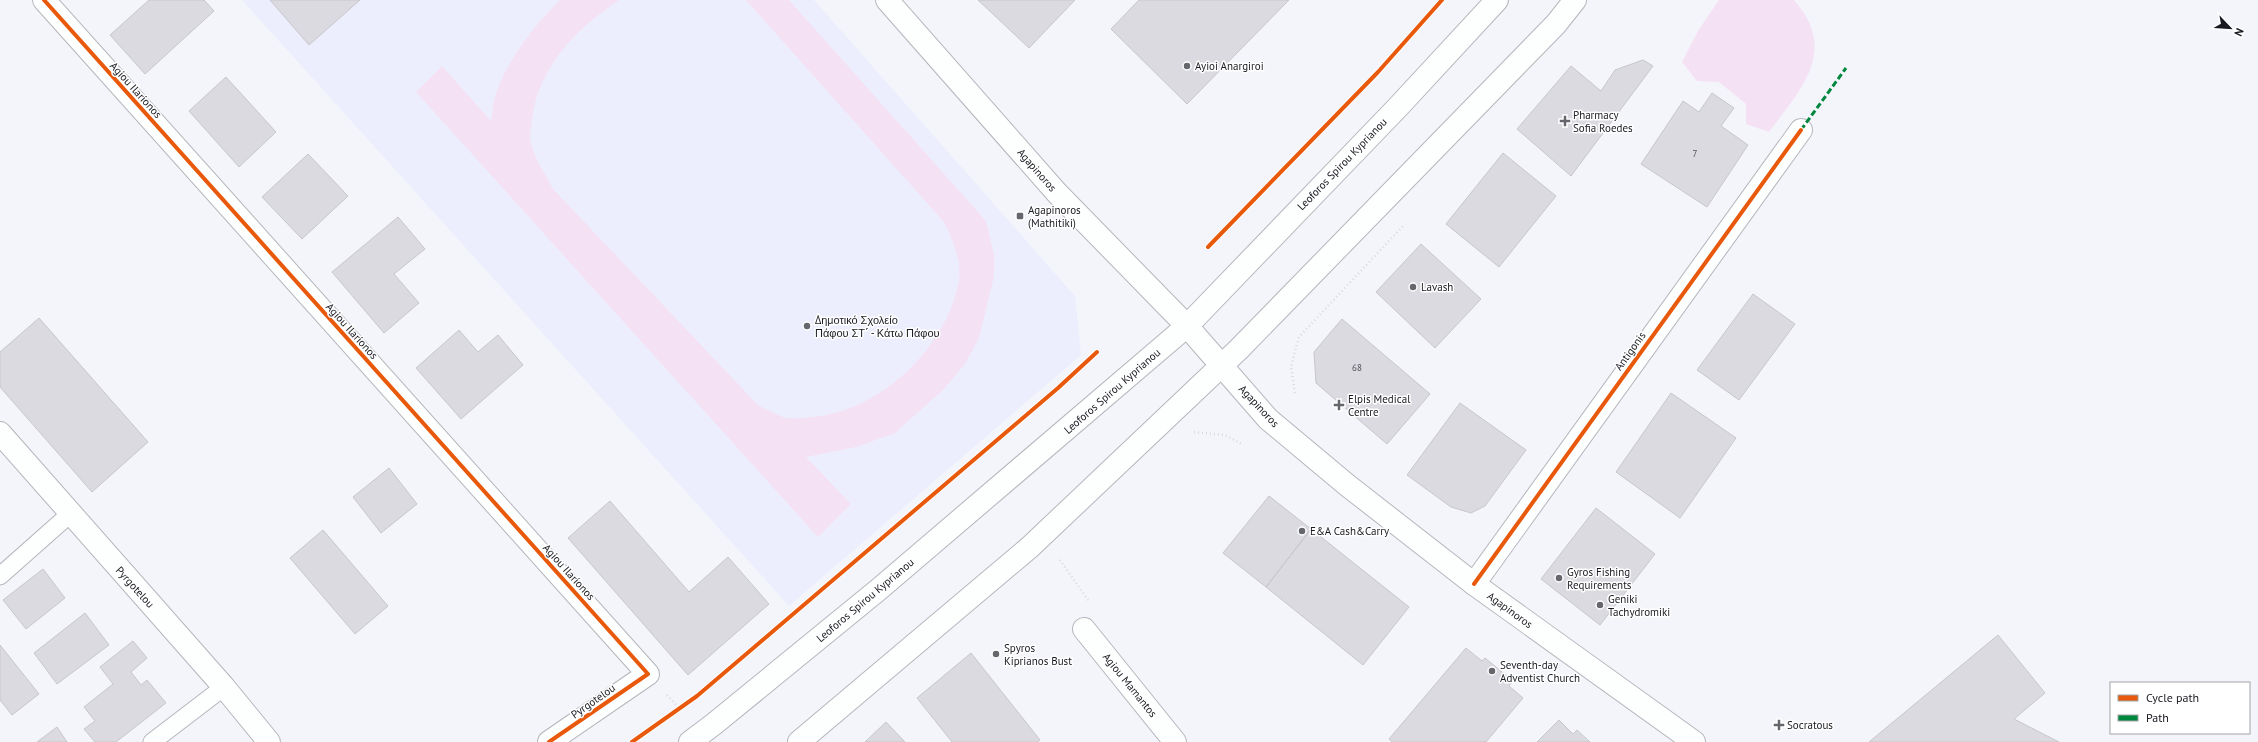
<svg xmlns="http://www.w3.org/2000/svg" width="2258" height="742" font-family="'PT Sans',sans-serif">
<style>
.built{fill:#eceefd}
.green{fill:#f5e1f4}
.building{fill:#dbdae0;stroke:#c6c6cb}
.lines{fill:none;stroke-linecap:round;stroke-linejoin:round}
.lane-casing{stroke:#b5b6bc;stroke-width:19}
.street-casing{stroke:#b5b6bc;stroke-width:24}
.secondary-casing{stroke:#b5b6bc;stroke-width:24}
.path{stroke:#dadadc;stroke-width:2.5;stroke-dasharray:1 3;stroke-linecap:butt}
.lane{stroke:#fdfefe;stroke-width:17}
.street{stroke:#fdfefe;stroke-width:22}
.secondary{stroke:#fdfefe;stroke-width:22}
.quiet{stroke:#00873e;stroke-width:3;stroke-dasharray:6 3;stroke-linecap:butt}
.cycleway-casing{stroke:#fff;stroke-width:6}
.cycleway{stroke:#e8590c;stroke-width:4}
.poi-dot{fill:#66676d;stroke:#fff;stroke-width:1.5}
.labels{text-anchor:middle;stroke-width:3;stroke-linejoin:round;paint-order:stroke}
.number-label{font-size:9px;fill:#4c4d54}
.poi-label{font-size:11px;fill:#191a21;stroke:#fff;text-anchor:start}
.street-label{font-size:11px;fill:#191a21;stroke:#fff}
</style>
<rect width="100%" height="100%" fill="#f4f5fb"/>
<path class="built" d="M242 0H814L1075 296 1081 355 789 606Z"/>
<path class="green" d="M560 0H619C576 29 539 66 532 119 532 124 530 131 530 137 532 156 545 173 553 189L758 405C767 410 776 415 786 418 794 419 804 418 813 417 879 411 943 351 958 286 963 263 954 242 944 222L746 0H789L986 221 994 255V276L979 338 965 364 943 390 895 433 856 447 806 457 851 504 818 537 416 92 442 66 491 121C493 113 493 104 495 96 507 60 533 27 560 0Z
M1719 0H1794C1839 51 1801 89 1769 132L1746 124V104L1719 82 1697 81 1682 62 1698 31Z"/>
<path class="building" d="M149 0H204L214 11 145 74 110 35Z
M270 0H360L309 45Z
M978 0H1075L1029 48Z
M1139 0H1289L1187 104 1111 29Z
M1643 60 1653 66 1571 176 1517 129 1571 66 1601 91 1615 70Z
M226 77 276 132 239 167 189 111Z
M1712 93 1734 108 1721 126 1748 145 1707 207 1641 164 1683 101 1699 112Z
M1503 153 1556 196 1499 267 1446 224Z
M308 154 348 196 302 239 262 197Z
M398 217 425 249 394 274 419 303 384 333 332 272Z
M1421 244 1481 299 1435 348 1376 292Z
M1753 294 1795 324 1739 400 1697 370Z
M39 318 148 442 92 492 0 387V352Z
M1342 319 1430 394 1387 444 1316 383 1314 352Z
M459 330 478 352 498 335 523 365 461 419 416 368Z
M1671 393 1736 438 1680 518 1616 472Z
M1460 403 1526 450 1485 506 1471 513 1451 507 1407 475Z
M389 468 417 504 381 533 353 497Z
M1269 496 1311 529 1266 587 1223 553Z
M610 501 689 592 728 557 769 604 688 675 568 538Z
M1596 508 1655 554 1600 625 1541 579Z
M1311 529 1409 607 1363 665 1266 587Z
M323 530 388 606 355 634 290 558Z
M43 569 65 598 26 629 3 600Z
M85 613 109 645 57 684 34 653Z
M1998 635 2045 693 2014 719 2059 742H1869Z
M133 641 147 658 131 672 141 685 147 680 166 703 116 742H95L84 729 95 721 84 707 113 684 100 667Z
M0 645 39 694 12 715 0 700Z
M1466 648 1482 661 1485 658 1513 681 1509 686 1523 698 1486 742H1392L1389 739Z
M971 653 1040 740 1037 742H952L917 698Z
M1559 720 1573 734 1577 730 1590 742H1537Z
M886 722 905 742H865Z
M57 727 67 742H37Z"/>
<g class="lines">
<defs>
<path id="lane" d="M0 576 70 514
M152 742 224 687"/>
<path id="street" d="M44 0 648 674 549 742
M0 433 224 687 269 742
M1474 584 1801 130
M1084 629 1175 742"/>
<path id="secondary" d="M887 0 1057 193 1187 326 1268 419 1347 485 1474 584 1694 742
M690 742 714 724 878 590 1187 326 1398 107 1497 0
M799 742 1030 547 1239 349 1556 24 1575 0"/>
</defs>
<use href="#lane" class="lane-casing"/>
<use href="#street" class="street-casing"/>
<use href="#secondary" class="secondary-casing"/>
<path class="path" d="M1295 393 1291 366 1299 337 1403 226
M1194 432 1225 435 1242 444
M1060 560 1088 600
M667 695 680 709"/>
<use href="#lane" class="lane"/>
<use href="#street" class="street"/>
<use href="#secondary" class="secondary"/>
<path class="quiet" d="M1801 130 1846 68"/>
<defs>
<path id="cycleway" d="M44 0 648 674 549 742
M1208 247 1378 72 1442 0
M1474 584 1801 130
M632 742 697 696 1058 388 1097 352"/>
</defs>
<use href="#cycleway" class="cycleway-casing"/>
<use href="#cycleway" class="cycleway"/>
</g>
<g class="poi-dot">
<circle cx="1187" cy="66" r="4"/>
<path d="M1563 115h4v4h4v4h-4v4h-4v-4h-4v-4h4z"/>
<rect x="1016" y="212" width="8" height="8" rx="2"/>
<circle cx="1413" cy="287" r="4"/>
<circle cx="807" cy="326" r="4"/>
<path d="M1337 399h4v4h4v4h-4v4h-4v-4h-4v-4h4z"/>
<circle cx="1302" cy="531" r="4"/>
<circle cx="1559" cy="578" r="4"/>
<circle cx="1600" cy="605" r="4"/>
<circle cx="996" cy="654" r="4"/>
<circle cx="1492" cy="671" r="4"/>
<path d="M1777 719h4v4h4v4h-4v4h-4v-4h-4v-4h4z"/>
</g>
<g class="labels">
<g class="number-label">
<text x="1695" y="157">7</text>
<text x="1357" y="371">68</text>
</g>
<g class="poi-label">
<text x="1195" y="70">Ayioi Anargiroi</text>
<text x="1573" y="119">Pharmacy<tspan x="1573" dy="13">Sofia Roedes</tspan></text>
<text x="1028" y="214">Agapinoros<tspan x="1028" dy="13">(Mathitiki)</tspan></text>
<text x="1421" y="291">Lavash</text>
<text x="815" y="324">Δημοτικό Σχολείο<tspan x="815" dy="13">Πάφου ΣΤ΄ - Κάτω Πάφου</tspan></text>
<text x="1348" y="403">Elpis Medical<tspan x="1348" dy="13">Centre</tspan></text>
<text x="1310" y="535">E&amp;A Cash&amp;Carry</text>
<text x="1567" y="576">Gyros Fishing<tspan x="1567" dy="13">Requirements</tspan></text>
<text x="1608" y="603">Geniki<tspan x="1608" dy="13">Tachydromiki</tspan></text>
<text x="1004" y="652">Spyros<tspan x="1004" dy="13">Kiprianos Bust</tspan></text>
<text x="1500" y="669">Seventh-day<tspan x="1500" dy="13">Adventist Church</tspan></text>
<text x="1787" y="729">Socratous</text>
</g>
<g class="street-label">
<text transform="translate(136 90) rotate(48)" y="4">Agiou Ilarionos</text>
<text transform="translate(1342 164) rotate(-46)" y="4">Leoforos Spirou Kyprianou</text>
<text transform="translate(1037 170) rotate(49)" y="4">Agapinoros</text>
<text transform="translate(352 331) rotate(48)" y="4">Agiou Ilarionos</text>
<text transform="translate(1630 351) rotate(-54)" y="4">Antigonis</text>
<text transform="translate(1112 391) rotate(-41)" y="4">Leoforos Spirou Kyprianou</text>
<text transform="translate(1259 406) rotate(47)" y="4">Agapinoros</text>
<text transform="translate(569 572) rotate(48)" y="4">Agiou Ilarionos</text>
<text transform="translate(135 587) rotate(48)" y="4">Pyrgotelou</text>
<text transform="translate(865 600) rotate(-40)" y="4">Leoforos Spirou Kyprianou</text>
<text transform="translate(1510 610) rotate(36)" y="4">Agapinoros</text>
<text transform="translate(1130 685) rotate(51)" y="4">Agiou Mamantos</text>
<text transform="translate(593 701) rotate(-35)" y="4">Pyrgotelou</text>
</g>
</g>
<rect x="2110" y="682" width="140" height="52" fill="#ffffff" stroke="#a3a3a6"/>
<rect x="2118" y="695" width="20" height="6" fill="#e8590c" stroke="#a3a3a6"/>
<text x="2146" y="702" font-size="12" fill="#191a21">Cycle path</text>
<rect x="2118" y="715" width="20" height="6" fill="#00873e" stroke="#a3a3a6"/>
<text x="2146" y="722" font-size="12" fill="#191a21">Path</text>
<g transform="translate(2230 28) rotate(115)" stroke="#ffffff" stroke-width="3" paint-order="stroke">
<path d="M0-3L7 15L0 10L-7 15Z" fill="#191a21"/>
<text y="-6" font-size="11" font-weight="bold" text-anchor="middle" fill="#191a21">N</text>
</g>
</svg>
